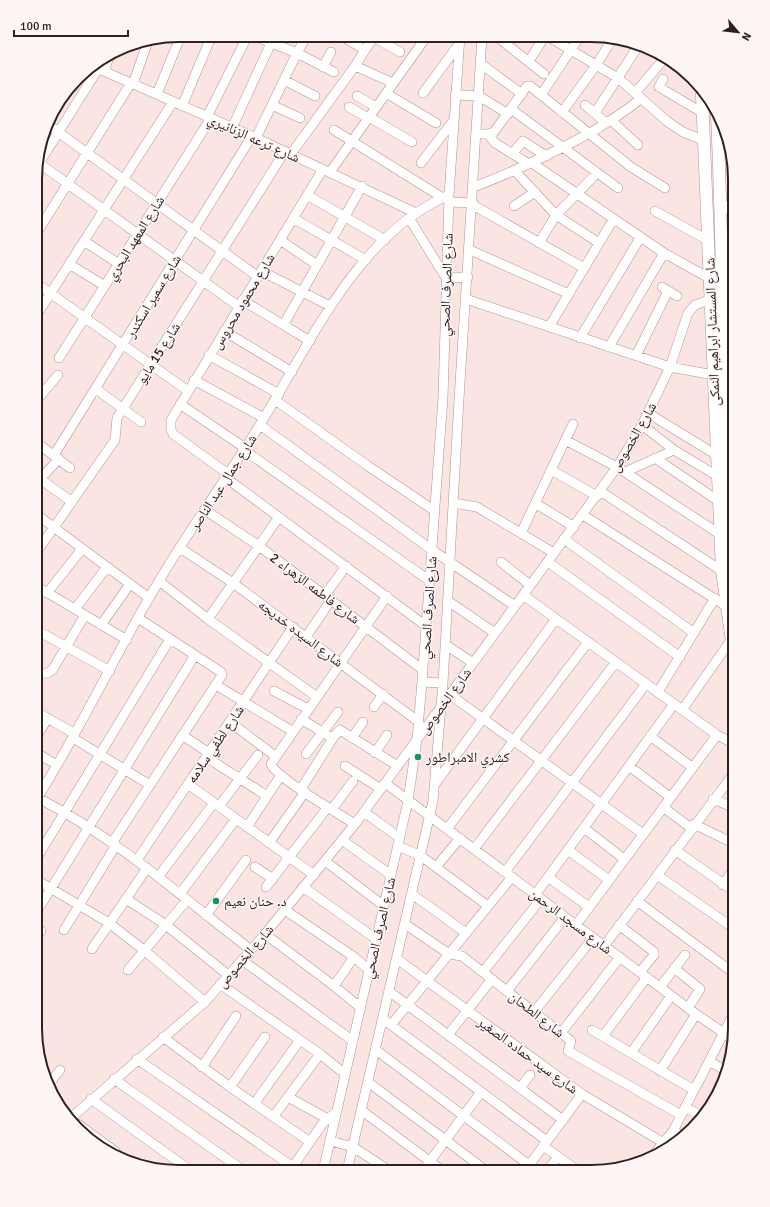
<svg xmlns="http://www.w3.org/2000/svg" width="770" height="1207" font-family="Signika,'Noto Naskh Arabic',sans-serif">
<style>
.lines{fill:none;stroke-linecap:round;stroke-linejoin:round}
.street-casing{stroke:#b4938f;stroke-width:10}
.secondary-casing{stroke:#b4938f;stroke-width:13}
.street{stroke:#fff;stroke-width:9}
.secondary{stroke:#fff;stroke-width:12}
.poi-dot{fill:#1e8d6c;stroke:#fdf6f5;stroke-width:1.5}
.labels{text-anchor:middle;stroke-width:3;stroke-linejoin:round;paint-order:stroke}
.street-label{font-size:14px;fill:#2e2120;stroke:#fdf6f5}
.poi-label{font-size:14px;fill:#2e2120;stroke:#fdf6f5;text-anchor:start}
.rim{fill:none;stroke:#2e2120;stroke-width:2}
</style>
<rect width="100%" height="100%" fill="#fbe5e2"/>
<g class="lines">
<defs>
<path id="street" d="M252 35 297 53 334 72
M340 35 365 50
M496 36 544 74
M547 36 618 78 668 122 683 132 705 141
M373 37 400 52
M529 61 545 36
M481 64 522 94
M92 66 256 138 416 213
M355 66 393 83
M323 67 331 52
M104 71 110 55
M663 79 659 87 703 113
M284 80 315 96
M133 84 148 41
M386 93 436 123
M423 93 459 44
M635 93 664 59
M157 94 181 35
M455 95 479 96 508 114
M541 95 580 36
M357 96 376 107
M272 105 300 118
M585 105 606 123
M182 106 212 35
M349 107 368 118
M511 109 618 188
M562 112 597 64 613 38
M595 113 637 48
M207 117 248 35
M369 117 412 142
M611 120 638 145
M47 124 257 276
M232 128 271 43
M334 130 443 198
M477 134H488L494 132 527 86H530L631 167 665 188
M488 134 495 143 529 164
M256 138 297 53 307 35
M291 154 355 66 374 36
M512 154 523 141 546 156
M36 161 238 306
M421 163 453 121
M532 163 664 253 711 279
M36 168 98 69
M515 171 556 215 599 243
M330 172 427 36
M474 187C513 172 551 154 588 134 606 123 625 113 641 98
M307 195 385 240
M449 202 473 203
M473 205 584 268
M514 206 535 192
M655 211 709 241
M721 212 735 200
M293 218 366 260
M409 218 446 278 468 277
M36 234 131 83
M280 240 317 265
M84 241 119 264
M539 243 556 215 597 173
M470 250 569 294
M69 264 105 286
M723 264 735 254
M261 271 330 306
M723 282 735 292
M36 283 188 391
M662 287 677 296
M466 299 670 367 714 375
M242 300 310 341
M36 316 173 102
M284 324 362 186
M549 327 613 220
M224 331 292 372
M724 332 735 338
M580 338 640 238
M609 347 664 253
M209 355 279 394
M636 356 668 291
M59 358 211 118
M725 369 735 374
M194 380 264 418
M96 389 141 422
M275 400 368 466 435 511
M36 401 58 375
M180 404 245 448
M725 412 735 401
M648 413 718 456
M260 425 432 550 515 606
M642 425 674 450 719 477
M565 440 617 467 721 535
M36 442 70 468
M244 450 430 581
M54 455 252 136
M655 458 720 502
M551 470 597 496
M625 472 674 450
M228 474 173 434 171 430V420L323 169
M36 476 72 502
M226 478 426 626
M40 479 59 459
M600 491 722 571
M454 503 477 507 554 553
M535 503 574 527
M205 510 259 546 423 670
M36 514 149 598
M583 515 726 606
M521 533 573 424
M564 539 694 633
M180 548 233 583 419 722
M36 553 115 440 117 418 285 151
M501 562 530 585
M548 562 680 657
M159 581 208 619 317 697
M36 586 127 640
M47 593 82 549
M325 595 346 566
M523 595 717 735 735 744
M448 601 495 633
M75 609 107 567
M208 619 279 517
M101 625 130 584
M36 630 110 671
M306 637 331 600
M446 645 473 663
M35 670C43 674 47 675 53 669L85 615
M422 682 443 683
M216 685 292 731
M274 691 308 709
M658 692 715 598
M449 694 643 834
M374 707 383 694
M682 710 731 640
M35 711 75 734
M301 719 332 738 340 730 398 766
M230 722 275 756
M182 735 209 753
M650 736 692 767
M73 738 150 785
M352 738 363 722
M35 739 48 718
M35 752 57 765
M375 753 387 735
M306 754 338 712
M206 757 267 796
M345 766 381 789
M629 766 670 797
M385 783 696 1014 734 1040
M188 784 314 875
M435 784 556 619
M301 789 333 738
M38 798C116 838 182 897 251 950
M713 799 735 808
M35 802C80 730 116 653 159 581 192 525 231 473 264 418 312 340 359 233 449 195
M219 806 258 755
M663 807 691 828
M332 809 353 781
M364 812 400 838
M355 824C339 814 275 777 271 764L387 596
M694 824 735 844
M247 827 281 775
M584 828 624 859
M447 829 588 642
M342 840 391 875
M112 843 222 675 221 672 138 618
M269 843 305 792
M398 846 421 856 488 906
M474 849 616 662
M568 850 609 880
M675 850 735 892
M137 860 293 627
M35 861 170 639
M325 861 384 906
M255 867 273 879
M436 867 460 838
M505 872 646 684
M657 875 735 929
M158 877 214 803
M548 877 589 907
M35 879 109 923 145 951 205 1002
M723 885 735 867
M266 887 328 807
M303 887 376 939
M180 894 236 819
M412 894 466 933
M535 895 674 704
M126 899 166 925 228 975
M637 901 735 974
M39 908 195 655
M285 910 354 957 369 970
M206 915 246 860
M405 924 449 954 462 956 571 1041 568 1051 681 1115
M576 925 717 735
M619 925 654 952V955L640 972
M35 927 41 931
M64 930 116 845
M265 934 334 986 361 1008
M604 946 735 772
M92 949 147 868
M397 959 582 1094 664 1143
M242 960 353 1041
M674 968 700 989 688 1008
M128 970 187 900
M483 972 541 899
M220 984 320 1054 345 1074
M334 986 354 957
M660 987 685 955
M507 991 565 917
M390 992 563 1120
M534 1012 593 938
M383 1019 547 1141
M391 1025 512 877
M592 1030 694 1090
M561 1033 620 957
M448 1035 492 979
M603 1036 647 977
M163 1037 230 1087 310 1142
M376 1050 529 1165
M631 1053 671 996
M137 1059 293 1167
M709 1061 724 1070
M202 1067 236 1016
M660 1071 696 1014
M114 1079 244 1171
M368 1082 488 1172
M48 1085 60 1070
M230 1087 265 1037
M520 1088 530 1075
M288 1097 328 1119
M91 1099 191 1171
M254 1104 300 1040
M685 1107 703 1117
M361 1110 444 1172
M72 1117 205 1002 265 934 355 824 617 467 642 425 670 367 688 313 695 305 712 299
M273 1117 320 1054
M78 1124 116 1152
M673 1131 684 1137
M330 1141 353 1147 390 1171
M543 1146 580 1172
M650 1159 673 1131 735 1011
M290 1171 323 1123 336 1112
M323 1171 408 801 417 739 422 682 443 398 449 195 460 36
M347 1171 433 801 443 683 459 399 482 36
M422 1172 481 1092
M524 1172 582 1094
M546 1172 558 1157"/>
<path id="secondary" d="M702 95 722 571 735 663
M717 114C722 229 723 344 727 459 729 506 729 553 735 600"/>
</defs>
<use href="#street" class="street-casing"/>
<use href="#secondary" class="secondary-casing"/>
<use href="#street" class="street"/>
<use href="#secondary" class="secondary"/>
</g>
<g class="poi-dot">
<circle cx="418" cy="757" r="4"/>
<circle cx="216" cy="901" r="4"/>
</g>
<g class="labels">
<g class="street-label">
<text transform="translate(254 138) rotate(24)" y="5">شارع ترعه الزنانيري</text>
<text transform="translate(135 238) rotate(-58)" y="5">شارع المعهد البحري</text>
<text transform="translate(446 285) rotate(-88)" y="5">شارع الصرف الصحي</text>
<text transform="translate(153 296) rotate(-59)" y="5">شارع سمير اسكندر</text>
<text transform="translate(243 301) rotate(-59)" y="5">شارع محمود محروس</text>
<text transform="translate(712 332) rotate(-92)" y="5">شارع المستشار ابراهيم النمكى</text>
<text transform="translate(158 353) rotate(-58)" y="5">شارع 15 مايو</text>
<text transform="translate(633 437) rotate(-60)" y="5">شارع الخصوص</text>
<text transform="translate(223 482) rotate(-57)" y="5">شارع جمال عبد الناصر</text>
<text transform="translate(315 588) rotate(37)" y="5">شارع فاطمه الزهراء 2</text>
<text transform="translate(428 608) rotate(-86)" y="5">شارع الصرف الصحي</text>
<text transform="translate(301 633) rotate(37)" y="5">شارع السيده خديجه</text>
<text transform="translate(445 701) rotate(-54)" y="5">شارع الخصوص</text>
<text transform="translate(215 744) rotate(-56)" y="5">شارع لطفي سلامه</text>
<text transform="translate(571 921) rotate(37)" y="5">شارع مسجد الرحمن</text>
<text transform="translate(379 928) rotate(-77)" y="5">شارع الصرف الصحي</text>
<text transform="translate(245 956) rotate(-49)" y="5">شارع الخصوص</text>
<text transform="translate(537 1014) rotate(38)" y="5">شارع الطحان</text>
<text transform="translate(528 1055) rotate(36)" y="5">شارع سيد حماده الصغير</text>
</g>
<g class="poi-label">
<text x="426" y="762">كشري الامبراطور</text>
<text x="224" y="906">د. حنان نعيم</text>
</g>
</g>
<path d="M0 0H770V1207H0ZM179 42H591A137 137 0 0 1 728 179V1028A137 137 0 0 1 591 1165H179A137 137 0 0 1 42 1028V179A137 137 0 0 1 179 42Z" fill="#fdf6f5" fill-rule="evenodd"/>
<path class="rim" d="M179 42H591A137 137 0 0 1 728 179V1028A137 137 0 0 1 591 1165H179A137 137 0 0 1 42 1028V179A137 137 0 0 1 179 42Z"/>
<g transform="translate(738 32) rotate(118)" stroke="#fdf6f5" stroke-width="3" paint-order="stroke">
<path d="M0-3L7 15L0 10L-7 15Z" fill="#2e2120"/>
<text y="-6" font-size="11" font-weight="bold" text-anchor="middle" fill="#2e2120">N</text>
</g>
<path d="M14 30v6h114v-6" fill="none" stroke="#2e2120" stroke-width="2"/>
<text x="20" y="30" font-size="12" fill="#2e2120" stroke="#fdf6f5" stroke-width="3" paint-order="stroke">100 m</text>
</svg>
